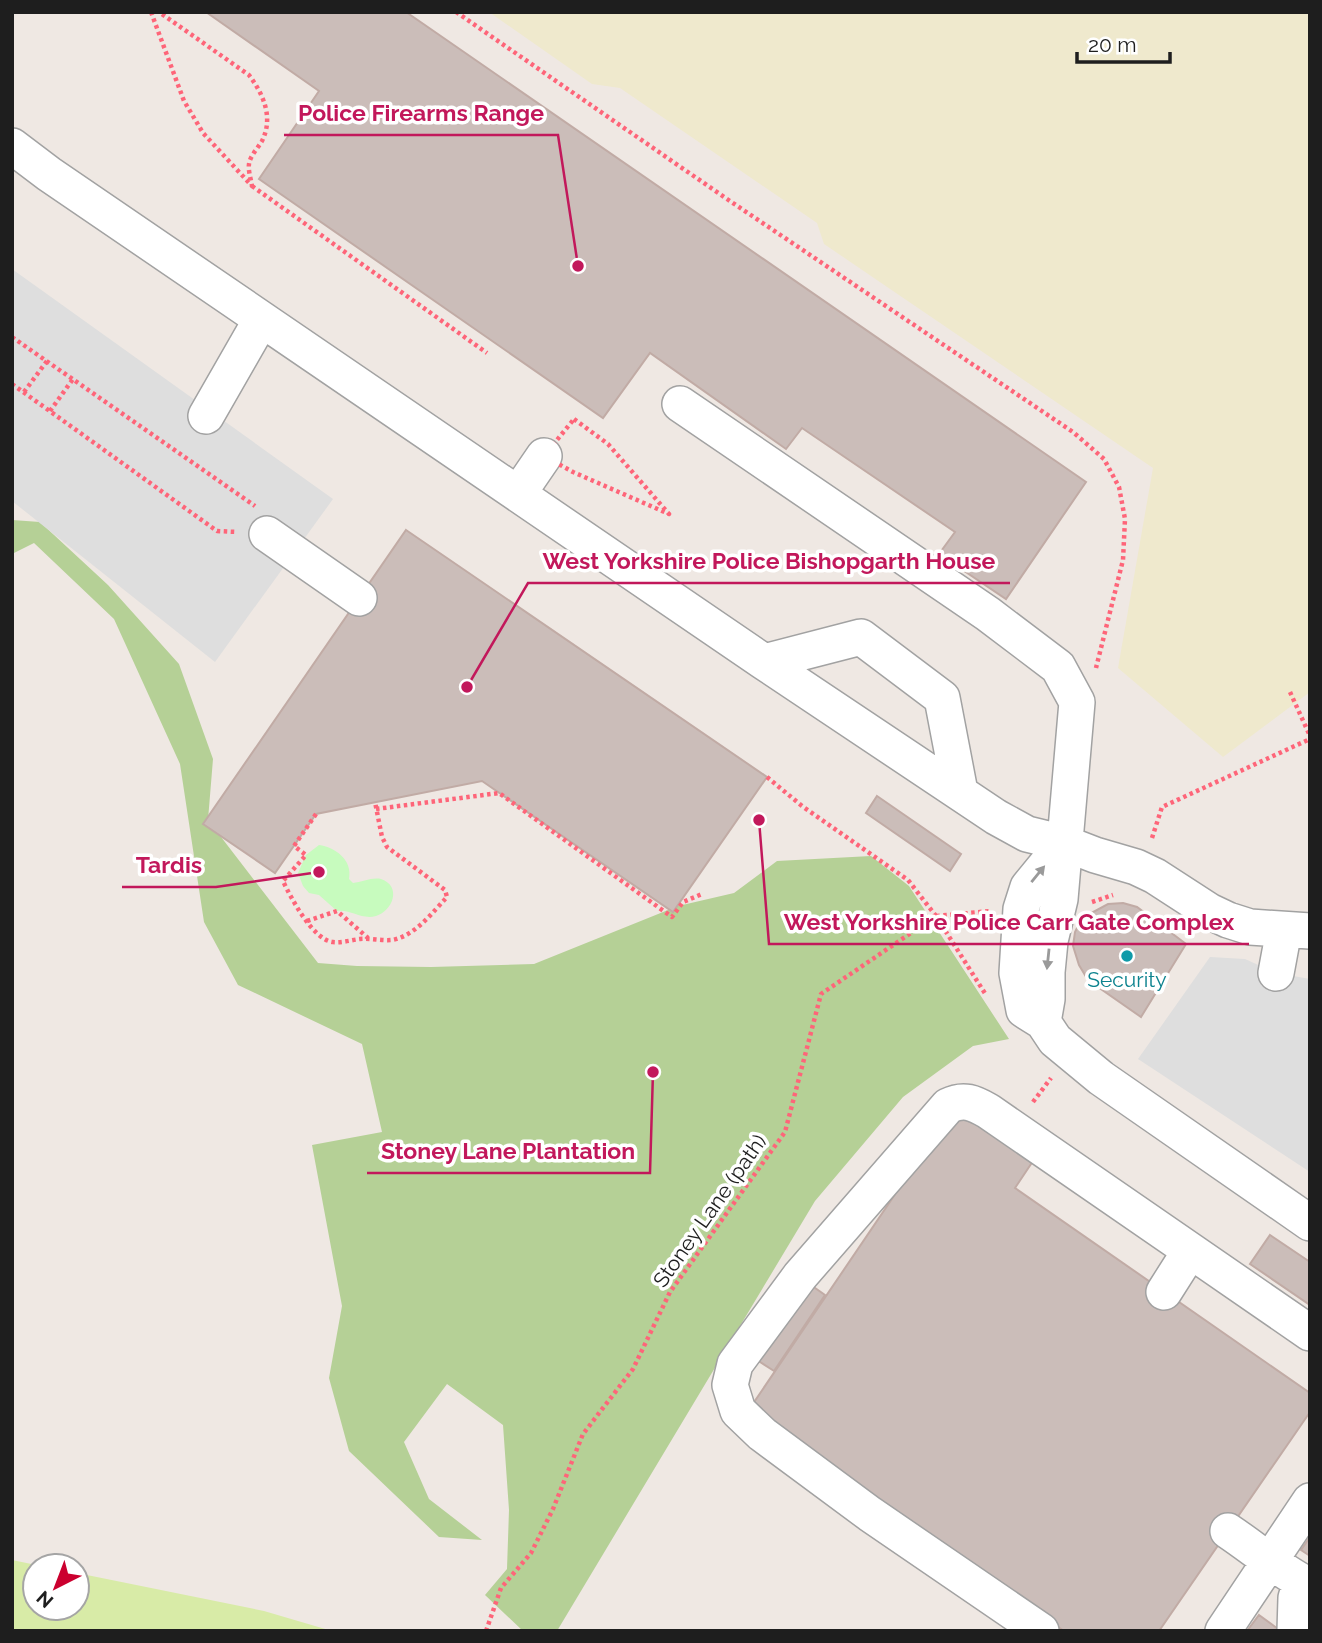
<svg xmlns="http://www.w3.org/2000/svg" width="1322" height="1643" font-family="Raleway,sans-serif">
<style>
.farmland{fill:#efe9cd}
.grass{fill:#d8eba7}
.forest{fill:#b5d096}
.park{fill:#c7fbbe}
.parking{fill:#dedede}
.building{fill:#cbbdb9;stroke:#c1aba5;stroke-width:2}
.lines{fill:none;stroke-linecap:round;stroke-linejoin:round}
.minor-casing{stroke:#a2a2a2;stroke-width:38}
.path{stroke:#fe6579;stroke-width:4.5;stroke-dasharray:3.5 3.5;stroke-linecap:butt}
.minor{stroke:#fff;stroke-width:35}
.oneway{fill:#9a9a9a}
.culture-dot{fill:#0f9aa8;stroke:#fff;stroke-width:2.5}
.labels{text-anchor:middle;stroke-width:7;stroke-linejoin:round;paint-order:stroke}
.culture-label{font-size:21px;fill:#0d838f;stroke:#fff}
.street-label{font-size:21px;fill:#1e1e1e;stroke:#fff}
.leader{fill:none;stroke:#c2185b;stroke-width:2.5}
.callout-dot{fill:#c2185b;stroke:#fff;stroke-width:2.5}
.callout-label{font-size:23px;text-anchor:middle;font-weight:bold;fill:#c2185b;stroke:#fff;stroke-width:7;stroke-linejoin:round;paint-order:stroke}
</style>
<rect width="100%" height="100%" fill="#efe8e3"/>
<path class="farmland" d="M489 12H1310V692L1223 757 1118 668 1153 468 824 244 817 223 620 88 592 84Z"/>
<path class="grass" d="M12 1560 41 1566H35V1608H77V1573L264 1611 332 1631H12Z"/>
<path class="forest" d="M12 520 40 522 108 585 179 664 213 759 208 820 318 963 357 966 431 967 534 964 678 906 734 893 777 861 871 856 909 886 1009 1039 973 1046 903 1097 815 1201 557 1631H523L485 1595 507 1569 509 1510 503 1425 447 1384 404 1442 429 1499 482 1540 439 1537 349 1451 329 1378 342 1306 312 1145 382 1132 362 1044 238 985 204 922 180 764 114 619 34 543 12 554Z"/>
<path class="park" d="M319 845C335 847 353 860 349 879L353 883C362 882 372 877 381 879 402 886 393 911 376 916 361 920 351 909 337 911L319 895 309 893 303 886 298 873 306 855Z"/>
<path class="parking" d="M12 269 333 499 215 662 12 501Z
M1210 957 1245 959 1276 973 1310 979V1172L1138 1059Z"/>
<path class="building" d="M206 12H406L1086 482 1006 599 939 554 955 532 802 428 786 449 650 353 603 418 259 179 319 91Z
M406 530 767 777 673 912 482 781 316 814 275 873 203 824Z
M877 796 961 854 950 871 866 813Z
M1123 903 1137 907 1186 944 1141 1017 1088 980 1079 965 1073 946 1075 932 1082 918 1108 904Z
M955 1106 1033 1161 1015 1188 1310 1393V1412L1159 1631H1064L748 1411Z
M1270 1235 1310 1262V1305L1250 1264Z
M808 1283 825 1295 774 1371 757 1360Z
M1310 1537V1556L1301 1550Z
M1259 1615 1278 1629 1277 1631H1247Z"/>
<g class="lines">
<defs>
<path id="minor" d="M12 146 49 174 764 662 996 817 1027 834 1064 843 1095 855 1136 867 1155 876 1209 911 1228 920 1250 927 1310 931
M680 404 988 614 1058 667 1077 702 1060 899 1050 941 1047 972V999L1043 1022 1024 1010 1017 973 1021 909 1028 887 1064 843
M206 416 261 320
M518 494 544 456
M267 534 359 598
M764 662 861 637 942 698 960 792
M1276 973 1284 930
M1043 1022 1055 1040 1101 1078 1310 1223
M1164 1292 1190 1251
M1228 1531C1255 1549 1280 1571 1310 1586
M1041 1631 870 1514 762 1434 738 1411 730 1385 735 1364 800 1276 948 1106C964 1098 974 1103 988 1111L1310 1333
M1223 1631 1310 1501
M1295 1631 1296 1598 1301 1582"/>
</defs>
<use href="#minor" class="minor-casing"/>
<path class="path" d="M151 12 184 101 203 133 252 186C251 179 248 171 249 164 250 156 258 148 262 141 274 117 263 94 249 75L159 12
M456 12 727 199 1073 432 1104 459 1119 487 1125 519 1123 560 1096 668
M252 186 487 353
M12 337 255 506
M12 384 217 531 237 532
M24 392 47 361
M50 411 73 379
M574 419 608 444 669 514 573 472 544 456Z
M1290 692 1310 736
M767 777 802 806 908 880 936 916 986 995
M376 809 499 793 672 917 683 902 702 894
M316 814 294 846 306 855 283 881C291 898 313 940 333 942 342 943 351 940 360 939 370 938 382 941 392 940 415 936 433 912 447 897L445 890 387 847 382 837 375 802
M1152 838 1162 807 1310 739
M1092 902 1113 895
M307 921 337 911 368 938
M1033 1102 1051 1078
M486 1631 501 1588 531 1553 553 1509 583 1434 633 1369 670 1292 785 1132 821 994 936 916 991 911"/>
<use href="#minor" class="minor"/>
</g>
<defs><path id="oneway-solid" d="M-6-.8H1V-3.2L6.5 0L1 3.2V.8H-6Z" transform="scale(1.75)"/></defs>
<g class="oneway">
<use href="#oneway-solid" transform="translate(1038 874) rotate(-51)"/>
<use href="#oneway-solid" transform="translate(1048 959) rotate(96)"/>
</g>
<circle class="culture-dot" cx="1127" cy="956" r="7"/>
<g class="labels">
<g class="culture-label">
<text x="1127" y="987">Security</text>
</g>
<g class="street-label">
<text transform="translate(710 1211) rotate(-55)" y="7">Stoney Lane (path)</text>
</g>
</g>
<path class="leader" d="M578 266L558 135H284M467 687L528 583H1010M319 872L216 887H122M759 820L769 944H1249M653 1072L650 1173H367"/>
<g class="callout-dot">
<circle cx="578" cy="266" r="7"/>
<circle cx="467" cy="687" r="7"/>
<circle cx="319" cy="872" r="7"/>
<circle cx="759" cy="820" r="7"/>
<circle cx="653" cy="1072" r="7"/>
</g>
<g class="callout-label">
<text x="421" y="121">Police Firearms Range</text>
<text x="769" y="569">West Yorkshire Police Bishopgarth House</text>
<text x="169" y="873">Tardis</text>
<text x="1009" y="930">West Yorkshire Police Carr Gate Complex</text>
<text x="508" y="1159">Stoney Lane Plantation</text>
</g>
<rect width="1322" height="1643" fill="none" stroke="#1e1e1e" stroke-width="28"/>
<g transform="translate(56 1587) rotate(222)"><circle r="33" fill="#ffffff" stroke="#a5a5a5" stroke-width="2"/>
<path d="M0-5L12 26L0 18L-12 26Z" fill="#cb002f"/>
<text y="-10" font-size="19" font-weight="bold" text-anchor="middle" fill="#1e1e1e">N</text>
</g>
<path d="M1077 52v10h93v-10" fill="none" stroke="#1e1e1e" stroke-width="3.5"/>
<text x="1088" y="52" font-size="21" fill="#1e1e1e" stroke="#ffffff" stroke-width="5" paint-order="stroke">20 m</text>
</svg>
